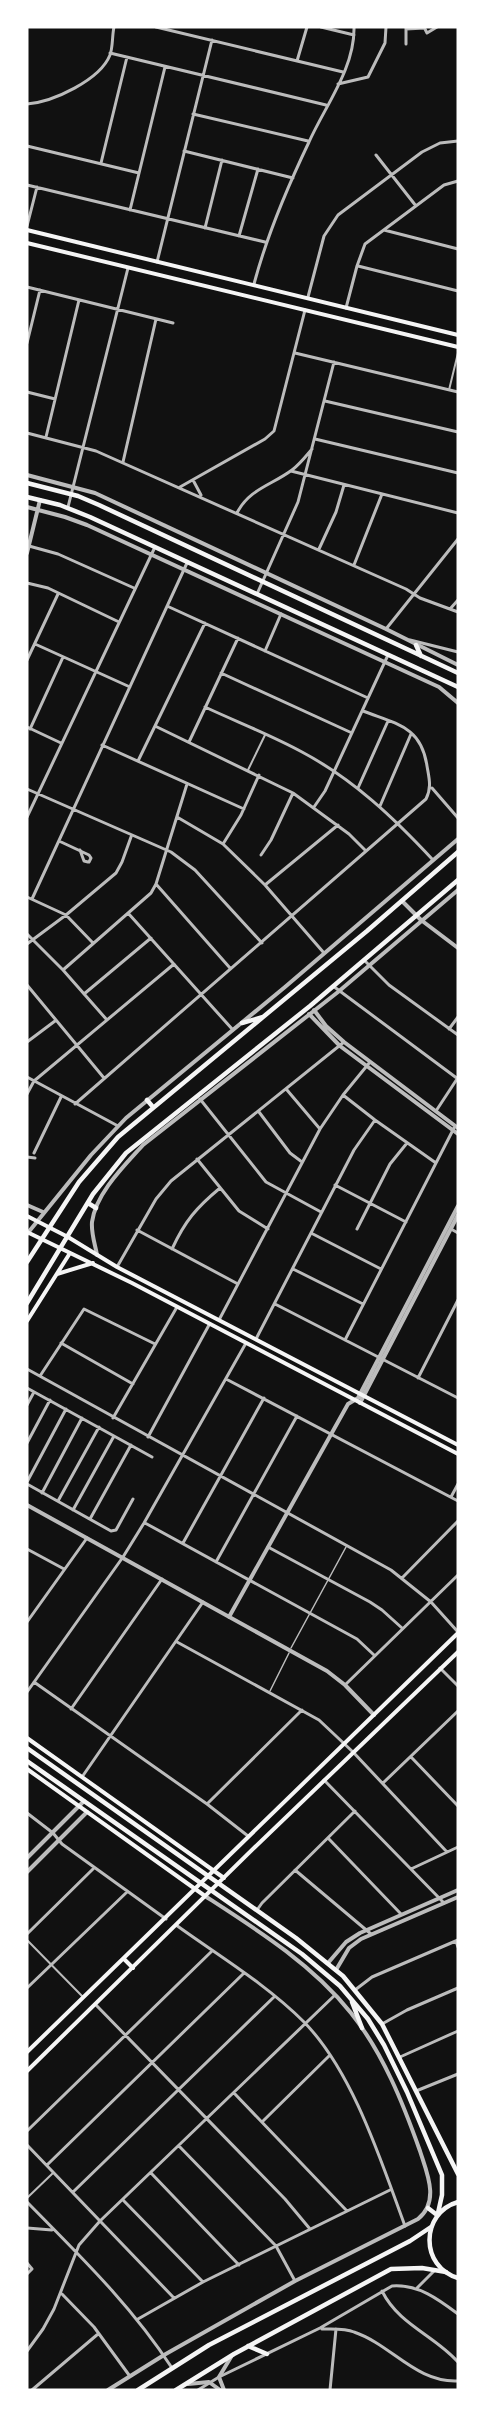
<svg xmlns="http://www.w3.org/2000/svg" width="485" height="2417" font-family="'Space Grotesk',sans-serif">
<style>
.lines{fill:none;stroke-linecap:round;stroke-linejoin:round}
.service{stroke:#bcbcbc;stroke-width:1.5}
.pedestrian{stroke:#bcbcbc;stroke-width:2}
.minor{stroke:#bcbcbc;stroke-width:3}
.tertiary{stroke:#bcbcbc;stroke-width:4}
.secondary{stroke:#f5f5f5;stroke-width:4}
.primary{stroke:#f5f5f5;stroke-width:4.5}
.trunk{stroke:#f5f5f5;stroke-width:4.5}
</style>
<rect width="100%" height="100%" fill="#111"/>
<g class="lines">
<path class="service" d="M291 1648 346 1547
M270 1691 289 1653"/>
<path class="pedestrian" d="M449 390 458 353
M248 770 265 735
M27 1940 82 1996
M27 2198 53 2173"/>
<path class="minor" d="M156 27 343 72
M321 27 354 35
M424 27 427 33 437 27
M406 28V44
M406 29 425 28
M110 53 326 105
M297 61 307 27
M338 84 368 77 385 43 386 27
M27 104C53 102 100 80 110 55 113 47 112 36 114 27
M193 114 308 141
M27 146 139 173
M184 151 293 178
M376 155 416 206
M101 163 127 57
M27 185 265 242
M130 210 165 67
M27 226 37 187
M205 228 222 160
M384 230 458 249
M239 236 258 169
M157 262 212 40
M358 266 458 291
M254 284C267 235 287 188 309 142 325 106 355 68 354 27
M27 287 173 323
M308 297 324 236 338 215 422 152 440 143 458 141
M346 308 357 266 365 244 444 185 458 181
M27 343 40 290
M295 353 458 392
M27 392 55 399
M325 401 458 432
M27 433 96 451 406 589 420 598 458 612
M46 437 79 300
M315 439 458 473
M123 462 156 319
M291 471 458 513
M193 480 201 495
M180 487 265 439 274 431 305 310
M68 507 128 268
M237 513C249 489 272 485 292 470 300 464 306 456 312 449
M29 546 58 554 134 588
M319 549 336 512 344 485
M354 565 382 494
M27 583 48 588 119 622
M257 594 298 502 334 362
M167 606 368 698
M450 609 458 600
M386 629 458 539
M410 640 458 652
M35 644 130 687
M265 651 281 614
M27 660 58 594
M221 673 352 733
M205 707C237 722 271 735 302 752 353 779 394 818 433 860
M155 726 293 793 349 834 366 851
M27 727 61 743
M30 729 63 657
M189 742 238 638
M102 745 244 809
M138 761 205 623
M358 788 388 721
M432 788 458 818
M27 789 171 852 195 870 262 943
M380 806 411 734
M314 807 325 791 388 655
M27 817 155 547
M177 817 223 844 265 885 324 953
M59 841 89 855 91 858 89 862
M223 844 241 815 259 775
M80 850 84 861 88 862
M261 855 271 840 293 793
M156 884 230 968
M265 885 338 825
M27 897 66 915 93 943
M32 899 187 563
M128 913 233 1030
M27 934 63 970 107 1020
M27 944 66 915 116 873 122 862 131 837
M364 960 389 985 458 1035
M63 970 151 893 156 884 187 784
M27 985 104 1078
M333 986 458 1079
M84 994 151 938
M449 1029 458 1017
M27 1042 55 1021
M27 1077 118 1126
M287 1090 320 1129
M27 1094 34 1081 174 964
M343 1095 375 1120 436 1163
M200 1099 266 1182 321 1212
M75 1104 426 799C432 787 429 778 427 766 421 726 396 724 363 711
M436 1111 457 1079
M259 1112 290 1153 302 1162
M34 1153 61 1097
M27 1157 35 1158
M197 1159 239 1211 268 1229
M335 1185 406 1222
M357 1229 390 1164 407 1143
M451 1229 458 1233
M137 1230 238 1284
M311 1233 381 1269
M172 1249C185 1221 196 1208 220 1188
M117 1267 156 1199 171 1181 344 1042
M293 1269 363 1304
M275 1304 458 1398
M219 1320 320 1129 343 1095 370 1062
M256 1339 354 1150 375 1120
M345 1340 454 1128
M61 1343 133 1384
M27 1369 391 1570 431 1602 458 1632
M40 1376 84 1309 155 1344
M418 1378 458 1300
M226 1379 458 1501
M27 1388 152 1457
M27 1405 34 1392
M113 1418 177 1307
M148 1437 209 1325
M27 1443 50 1400
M27 1482 66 1409
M27 1484 111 1531 116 1530 133 1499
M42 1493 82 1418
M451 1497 458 1484
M58 1501 99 1427
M73 1510 114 1436
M90 1519 131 1445
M145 1523 357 1639 374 1655
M183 1543 264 1398
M268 1547 370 1602 382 1610 402 1628
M27 1549 64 1569
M216 1562 297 1416
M402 1578 458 1521
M27 1622 87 1538
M177 1642 319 1720 353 1752 447 1852
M440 1668 458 1686
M34 1682 207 1804 248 1836
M345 1685 458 1575
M27 1692 123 1557 144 1523 246 1343
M71 1709 162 1579
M412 1758 458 1806
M82 1777 203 1602
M324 1780 444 1903
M383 1783 458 1711
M207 1804 302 1710
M27 1813 53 1833 62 1844 166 1919
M328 1838 401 1914
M411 1869 458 1847
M295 1870 371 1934
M257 1910 262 1903 355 1811
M176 1925C219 1956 266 1984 304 2022 353 2072 381 2161 405 2226
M27 1934 94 1868
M456 1941 458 1947
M27 1988 127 1892
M355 1990 372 1977 458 1940
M96 2005 285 2199 310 2229
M382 2024 407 2010 458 1988
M400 2057 458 2031
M416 2091 458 2074
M234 2093 347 2211
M262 2122 330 2055
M27 2131 212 1951
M27 2145 174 2298
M179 2146 276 2246 295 2281
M47 2165 243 1974
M151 2173 239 2265
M73 2192 275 1996
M123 2200 203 2282
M27 2202C79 2255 131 2305 172 2368
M27 2228 52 2230
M27 2263 32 2269 27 2274
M417 2288 435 2270
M382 2291C399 2325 434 2335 458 2362
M62 2294 94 2327 129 2375
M138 2319 203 2282 390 2190
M322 2329C332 2329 345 2328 354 2332 392 2345 416 2383 458 2381
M27 2351 43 2329 54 2309 79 2245 100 2221 335 1995
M32 2390 98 2334
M198 2390 219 2377 320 2328 392 2286C418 2284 438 2299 458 2314
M330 2390 336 2329"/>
<path class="tertiary" d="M27 475 95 493 386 629 458 665
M27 507 65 517 87 525 439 687 458 703
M27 553 40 500
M402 901 421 920 458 948
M314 1010 326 1026 344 1042 458 1128
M309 1014 340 1046 458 1134
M27 1205 43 1212
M27 1234 91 1155 126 1118 285 987 458 839
M97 1255C95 1244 91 1233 92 1222 96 1193 124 1166 143 1145L338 992 458 890
M360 1403 458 1215
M27 1505 327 1671 345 1685 374 1715
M229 1617 348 1404 358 1398 458 1206
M27 1858 84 1801
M27 1872 87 1812
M328 1963 346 1942 360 1933 458 1890
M336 1970 349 1948 361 1939 458 1897
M188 2384 209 2382 220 2390
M108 2390 164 2355 295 2281 418 2219C440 2201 427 2173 420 2151 403 2103 383 2053 351 2013 312 1964 256 1929 205 1896
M224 2390 219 2377 231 2357"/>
<path class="secondary" d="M27 230 458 335
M27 243 458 347
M27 1216 68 1237 117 1267 458 1445
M27 1232 132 1283 458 1454
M57 1274 93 1263
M27 1321 70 1253
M27 1738 224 1878
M27 1769 205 1896
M124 1959 133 1968
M27 2052 458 1633
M27 2071 255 1847 458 1652"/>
<path class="primary" d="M27 483 78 496 99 505 458 673
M27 497 60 505 90 517 458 687
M416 645 421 656
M242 1023 263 1017
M147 1100 153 1107
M88 1203 96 1208
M27 1262 79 1182 118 1137 367 931 458 852
M27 1303 93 1194 126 1153 310 1006 458 880
M248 2346 267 2354
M138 2390 209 2345 410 2241 431 2227
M176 2390 234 2354 391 2269 422 2268 446 2272"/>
<path class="trunk" d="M27 1748 296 1938 343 1976 382 2024 458 2174
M27 1761 302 1954 340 1986 368 2019 384 2045 407 2092 442 2175V2195L438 2213
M352 2002 362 2028
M458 2202C420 2213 420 2267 458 2278
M428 2208 437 2215"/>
</g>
<rect width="485" height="2417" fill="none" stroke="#ffffff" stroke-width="57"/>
</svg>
